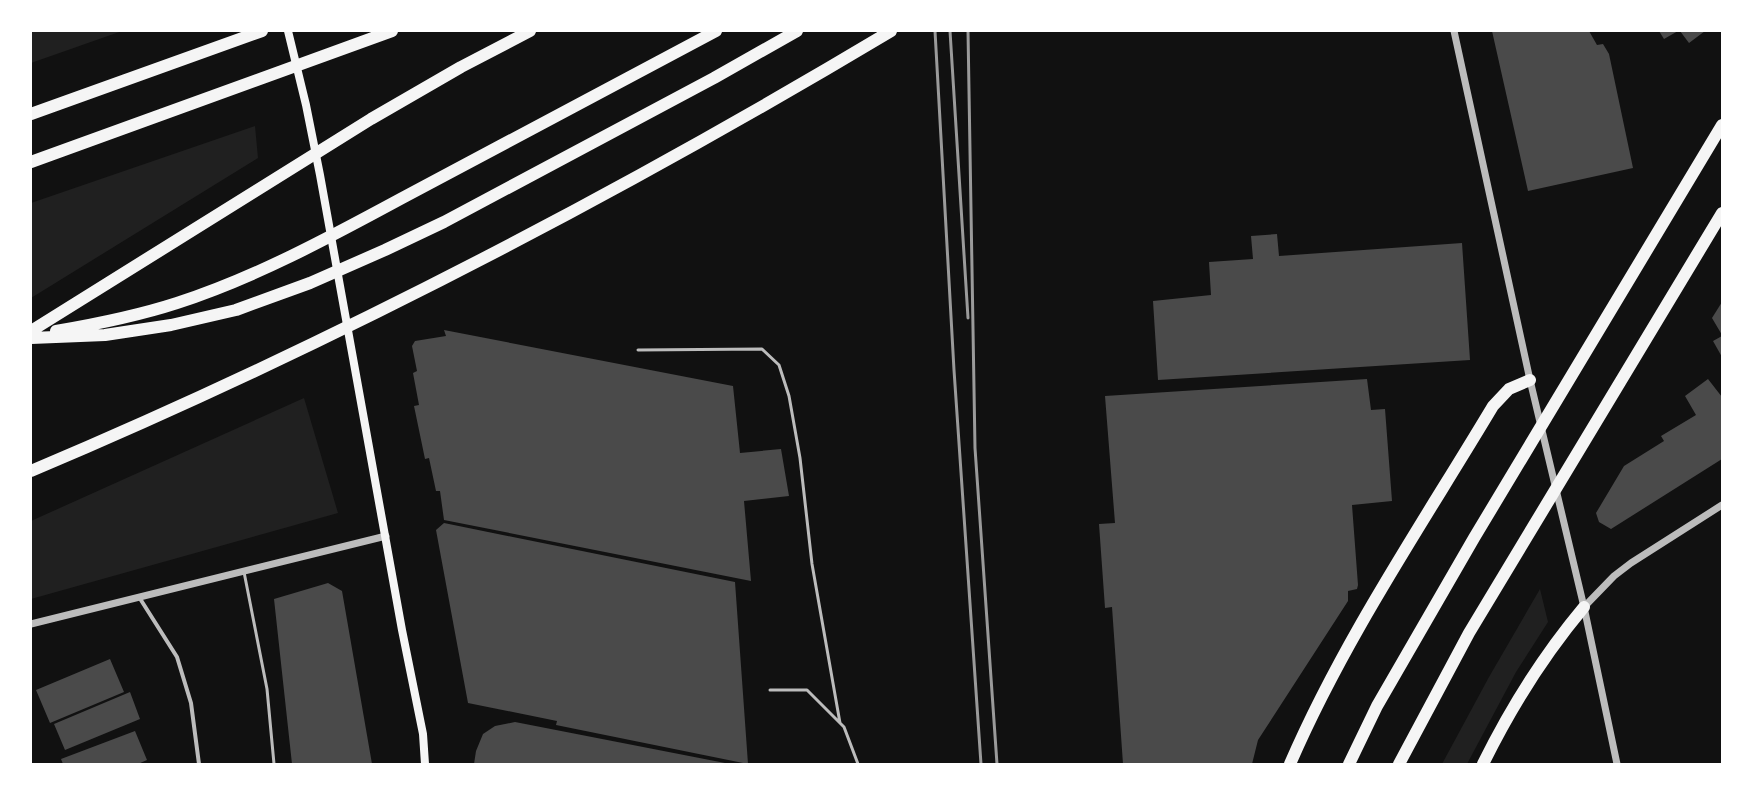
<svg xmlns="http://www.w3.org/2000/svg" width="1753" height="795" font-family="'Titillium Web',sans-serif">
<style>
.green{fill:#202020}
.building{fill:#4a4a4a}
.lines{fill:none;stroke-linecap:round;stroke-linejoin:round}
.service{stroke:#bcbcbc;stroke-width:3}
.minor{stroke:#bcbcbc;stroke-width:4}
.tertiary{stroke:#bcbcbc;stroke-width:7}
.secondary{stroke:#f5f5f5;stroke-width:8}
.motorway{stroke:#f5f5f5;stroke-width:12}
.rail{stroke:#9a9a9a;stroke-width:3}
</style>
<rect width="100%" height="100%" fill="#111"/>
<path class="green" d="M31 31H122L31 63Z
M255 126 258 158 31 298V203Z
M304 398 338 513 31 599V521Z
M1540 589 1548 622 1516 672 1467 764H1442L1489 677Z"/>
<path class="building" d="M1492 31H1589L1597 45 1603 44 1609 54 1633 168 1528 191Z
M1659 31H1678L1664 39Z
M1680 31H1705L1689 43Z
M1277 234 1279 256 1462 243 1470 360 1158 380 1153 301 1211 295 1209 262 1253 259 1251 236Z
M1722 302V335L1712 318Z
M444 330 733 386 740 453 781 449 789 496 744 501 751 581 444 520 440 491H436L429 458 425 459 414 406 419 405 413 373 417 371 412 346 415 341 446 336Z
M1722 336V357L1713 341Z
M1367 379 1371 410 1385 409 1392 501 1352 505 1358 585 1357 589 1348 591V601L1258 740 1252 764H1123L1112 607 1105 608 1099 524 1115 523 1105 396Z
M1708 379 1722 397V459L1611 529 1599 522 1596 513 1624 466 1664 441 1661 436 1696 415 1685 396Z
M444 523 735 582 748 764 556 725 557 721 468 703 436 530Z
M328 583 342 591 372 764H292L274 599Z
M110 659 124 692 50 723 36 690Z
M130 692 140 719 65 750 54 724Z
M515 722 725 763V764H474L476 751 483 734 495 726Z
M135 731 147 760 138 764H63L61 759Z"/>
<g class="lines">
<path class="service" d="M638 350 762 349 779 365 789 396 800 458 812 564 840 723
M244 572 267 689 274 764
M770 690H807L844 727 858 764"/>
<path class="minor" d="M139 597 177 657 191 703 199 764"/>
<path class="tertiary" d="M1454 31 1530 380 1584 607 1617 764
M1584 607 1614 576 1631 563 1722 505
M31 624 386 536"/>
<path class="secondary" d="M288 31 306 105 320 175 402 630 423 734 425 764"/>
<path class="motorway" d="M31 114 262 31
M31 162 392 31
M31 331 371 119 461 67 530 31
M56 331C97 324 137 316 177 303 257 277 332 236 406 196 509 141 612 86 716 31
M31 338 105 335 171 325 236 310 310 283 385 250 444 222 714 78 797 31
M31 471C327 346 615 196 891 31
M1290 764C1344 639 1423 523 1493 406L1509 389 1530 380
M1349 764 1377 706 1474 538 1722 125
M1399 764 1469 633 1722 213
M1483 764C1511 707 1543 656 1584 607"/>
<path class="rail" d="M935 31 954 370 981 764
M950 31 968 318
M968 31 975 448 997 764"/>
</g>
<rect width="1753" height="795" fill="none" stroke="#ffffff" stroke-width="64"/>
</svg>
